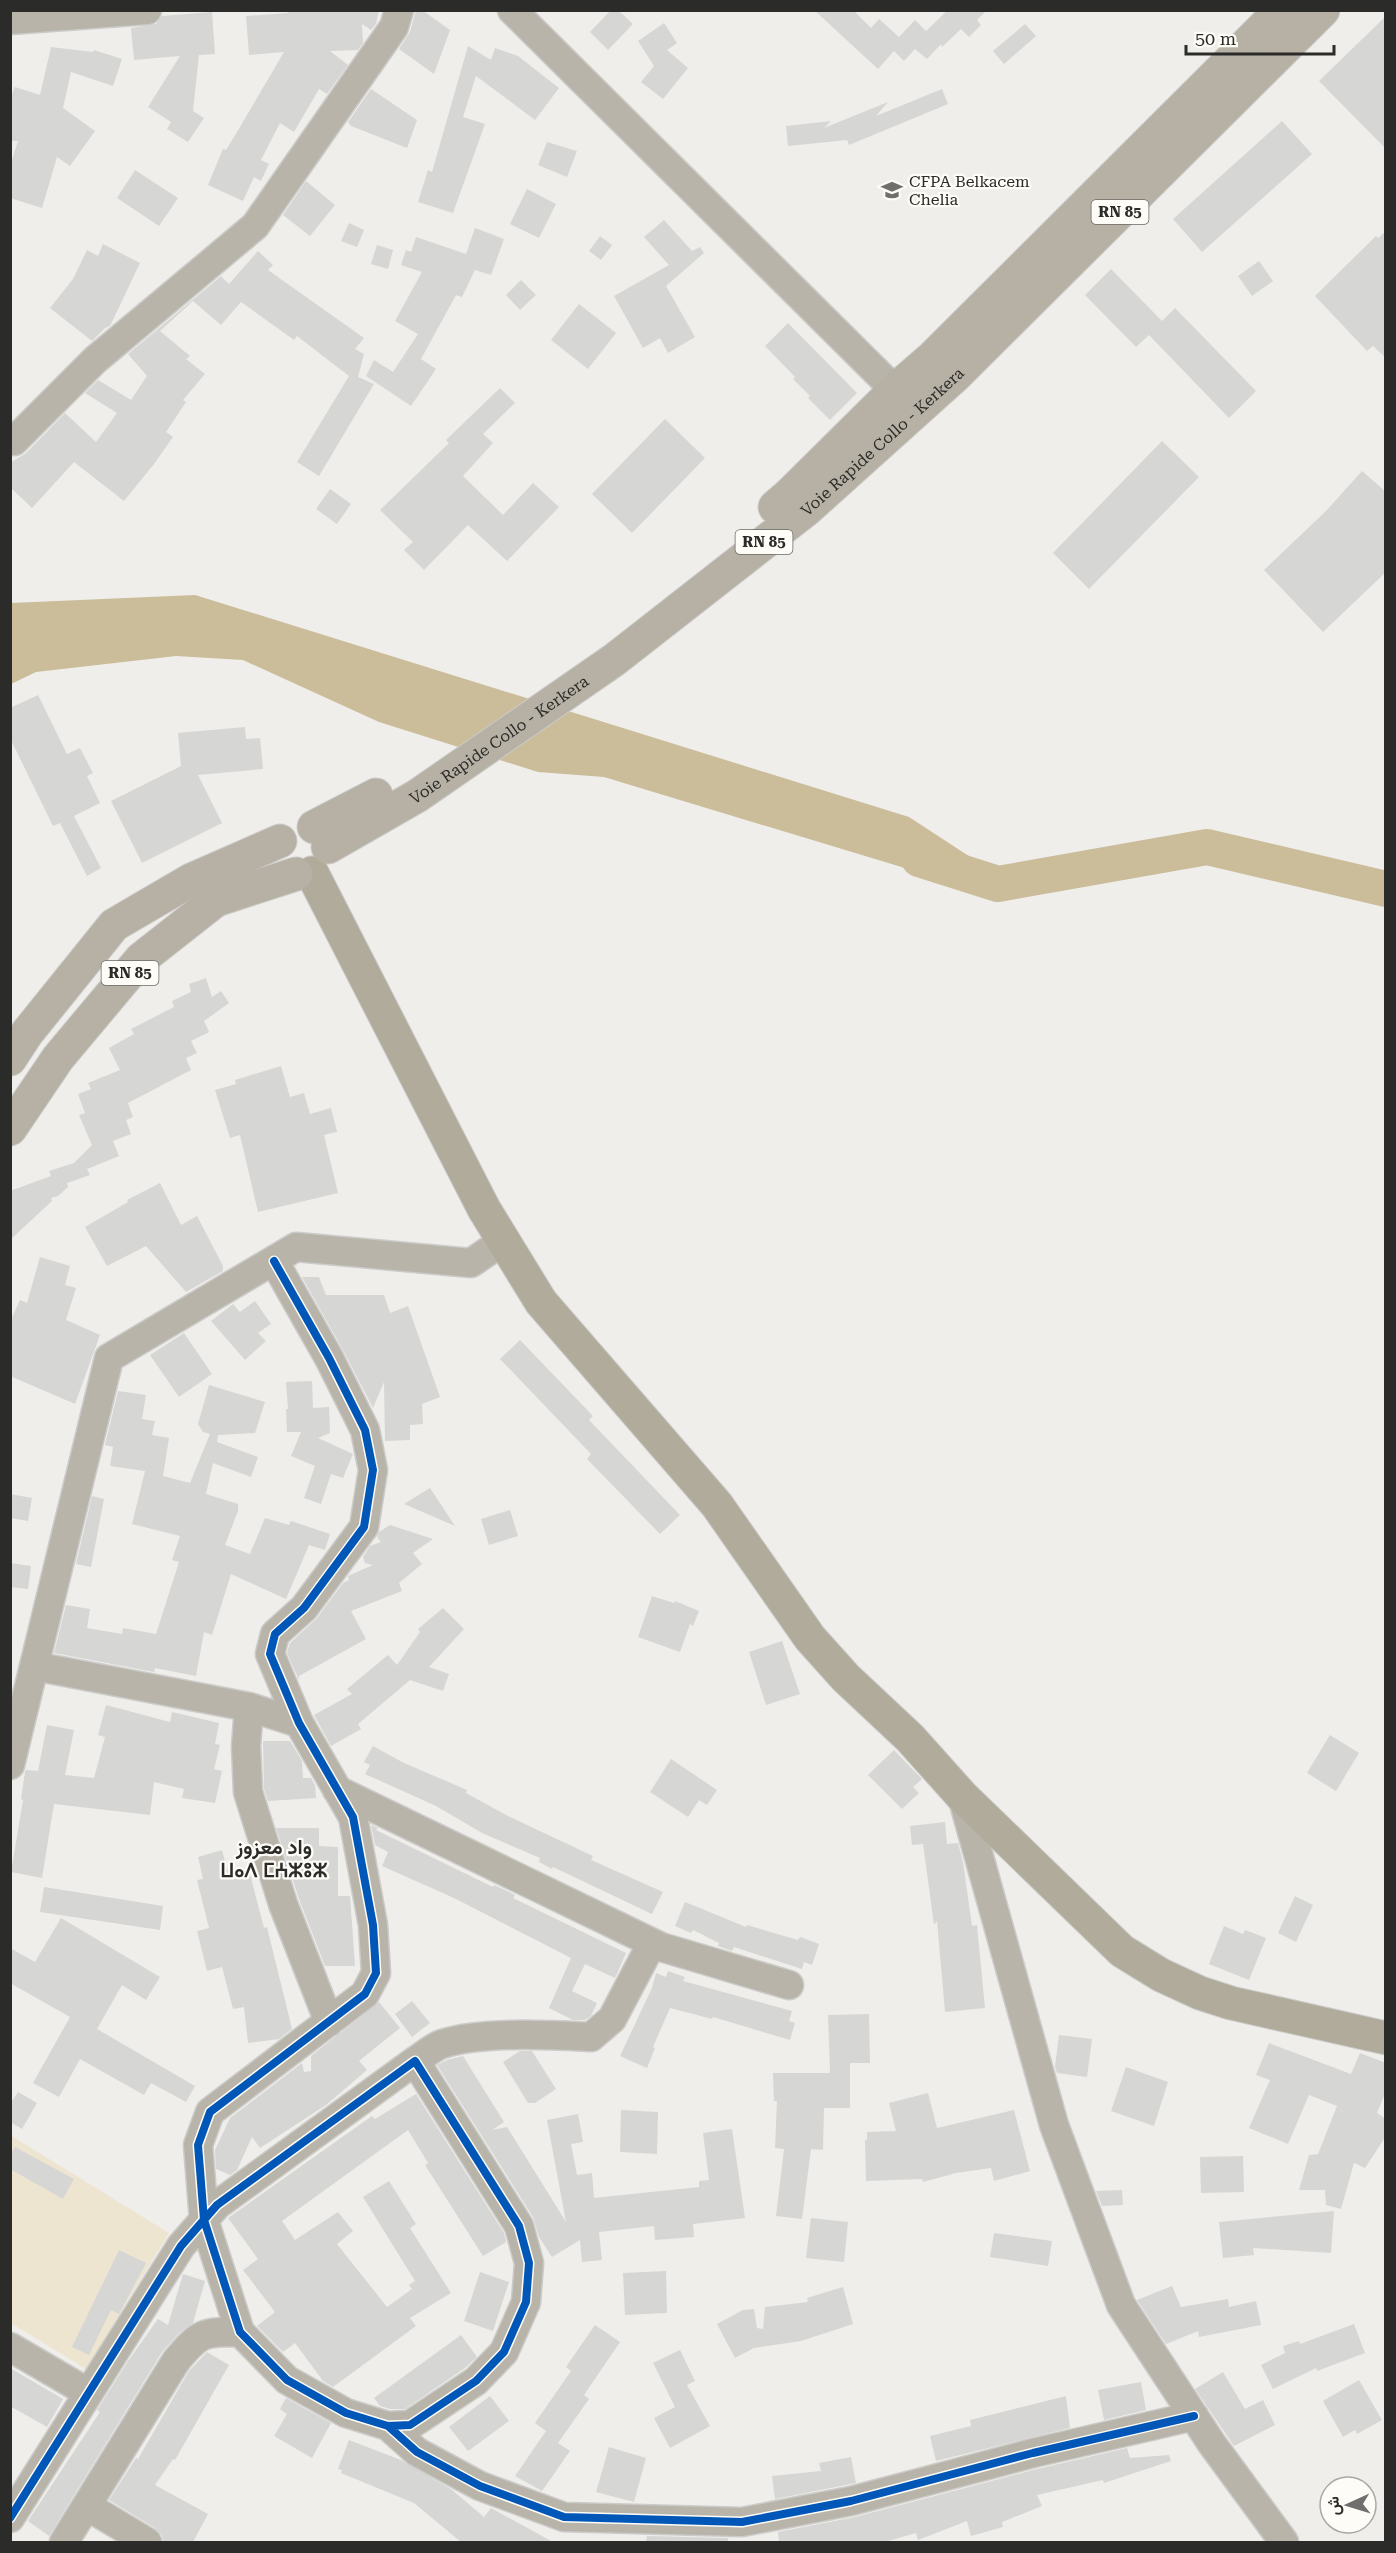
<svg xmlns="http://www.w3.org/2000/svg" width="1396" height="2553" font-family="'Roboto Serif',Vazirmatn,'Noto Sans Tifinagh',serif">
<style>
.green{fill:#eee5d1}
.water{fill:#cbbc9a}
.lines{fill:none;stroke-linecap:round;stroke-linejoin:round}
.river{stroke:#cbbc9a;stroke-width:36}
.building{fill:#d6d6d4}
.minor-casing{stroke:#cbcbc9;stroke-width:31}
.major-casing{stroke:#cbcbc9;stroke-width:35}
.highway-casing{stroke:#cbcbc9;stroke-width:35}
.minor{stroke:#b9b4a9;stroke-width:28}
.major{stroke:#b1ab9c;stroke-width:33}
.highway{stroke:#b6b1a4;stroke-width:33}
.cycleway-casing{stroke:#fefcf7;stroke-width:11}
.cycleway{stroke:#0057b8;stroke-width:8}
.labels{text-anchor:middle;stroke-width:4.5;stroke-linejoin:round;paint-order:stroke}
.shield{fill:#fefcf7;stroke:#6a6a67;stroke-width:1.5}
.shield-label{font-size:15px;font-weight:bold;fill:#2b2b29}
.poi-label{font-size:16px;fill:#2b2b29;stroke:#fefcf7;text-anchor:start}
.street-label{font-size:16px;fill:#2b2b29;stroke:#fefcf7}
.quarter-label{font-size:20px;font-weight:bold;fill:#2b2b29;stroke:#fefcf7}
</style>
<rect width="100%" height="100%" fill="#efeeeb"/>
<path class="green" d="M10 2135 169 2233 86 2369 11 2323Z"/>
<path class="water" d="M195 595 909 817 984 866 951 882 604 777 538 772 379 722 243 660 176 656 36 672 11 684V603Z"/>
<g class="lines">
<path class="river" d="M919 859 998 884 1207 847 1386 889"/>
</g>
<path class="building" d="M288 10H379L376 24 371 30 362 24 363 43 358 50 330 51 348 65 327 94 319 89 294 132 280 123 261 160 269 164 261 181 254 177 243 201 208 185 223 149 226 150 237 132 284 52 249 55 246 16 288 13Z
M416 10H422L450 30 434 74 399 49 410 32Z
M611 10H618L633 24 608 50 590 32Z
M814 10H853L871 28 879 19 899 37 915 20 926 31 948 10H987L977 20 981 25 969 37 961 29 942 47 941 44 927 59 915 49 904 61 894 51 878 69Z
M212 12 215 54 199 55 193 111 204 118 188 142 167 129 171 122 148 107 180 56 134 60 131 28 156 24 162 16Z
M1386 16V149L1319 81Z
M664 23 677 43 667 50 688 68 663 99 641 82 654 66 638 41Z
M1025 24 1036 36 1004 64 993 51Z
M468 46 491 60 495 48 518 56 559 88 535 120 476 76 463 117 485 124 453 213 418 202 428 170 432 172Z
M51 47 93 52 94 50 122 59 113 86 71 72 63 108 95 131 70 166 57 157 42 208 10 198V166L18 141H10V99L15 87 40 95Z
M371 89 417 120 407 148 351 126 348 122Z
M942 89 948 104 849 145 847 140 788 146 786 126 831 121 824 128 888 102 876 116Z
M1282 121 1312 154 1202 252 1173 219Z
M547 142 577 151 567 177 538 165Z
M135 170 178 198 159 226 117 198Z
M306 181 335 205 310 236 283 215Z
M527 189 556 204 539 238 510 224Z
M664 220 692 251 700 247 704 253 666 286 695 337 668 353 660 338 643 348 614 296 669 265 644 237Z
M349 223 364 230 357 247 341 241Z
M475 228 504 239 491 275 475 270 462 297 456 295 421 359 436 369 411 406 366 376 374 360 393 372 418 334 395 321 422 272 401 265 406 250 411 252 416 237 466 254Z
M1386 231V358L1373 346 1367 351 1315 296 1376 236 1378 238Z
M600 236 612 245 601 260 589 251Z
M103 244 140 263 110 326 105 328 92 341 50 308 73 279 87 250 98 256Z
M377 245 393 250 388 269 371 264Z
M258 251 273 265 268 270 364 338 355 349 364 354 358 377 374 384 319 476 297 462 349 376 297 336 294 340 241 302 221 325 193 301 160 331 190 356 186 359 205 374 183 400 186 402 166 432 173 437 154 464 124 501 74 462 32 508 10 487V463L26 453 65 413 96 442 117 413 85 393 98 380 131 400 147 376 128 354 221 276 229 284Z
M1259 261 1273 281 1252 296 1238 276Z
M1111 269 1162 321 1175 308 1256 391 1229 418 1149 335 1136 347 1085 295Z
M521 280 536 295 520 310 506 295Z
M579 304 616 333 588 369 551 340Z
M788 323 857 393 830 420 808 398 810 396 793 379 795 377 765 346Z
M500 388 515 403 483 434 493 443 463 476 503 515 533 483 559 507 507 561 468 525 424 570 404 550 413 542 380 510 449 443 446 440Z
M665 419 705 458 632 533 592 494Z
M1162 441 1199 477 1089 589 1053 553Z
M1362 471 1386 492V572L1323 632 1264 570 1326 511Z
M330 489 351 504 337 524 316 509Z
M38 695 67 754 80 748 93 773 87 776 100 803 74 816 101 868 87 876 60 823 53 826 10 738V708Z
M245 727 246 739 260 738 263 769 198 775 222 823 142 863 111 801 181 766 178 733Z
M206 978 212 997 221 991 229 1003 204 1021 209 1032 191 1041 197 1053 186 1058 191 1070 128 1103 133 1117 126 1120 131 1134 113 1141 119 1156 87 1169 90 1175 67 1183 68 1187 58 1196 51 1198 52 1201 10 1240V1191L51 1176 49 1171 74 1163 92 1145 79 1115 85 1113 78 1094 91 1089 88 1083 120 1070 109 1048 134 1034 131 1029 174 1007 172 1001 191 992 189 984Z
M281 1066 290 1097 304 1093 310 1114 331 1108 337 1132 324 1135 338 1193 258 1212 240 1135 230 1138 215 1090 236 1084 235 1080Z
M160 1183 181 1225 197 1216 223 1266V1271L186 1292 146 1246 107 1266 85 1227 128 1202 127 1200Z
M40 1257 70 1266 65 1285 76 1288 66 1320 100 1335 75 1404 10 1376V1322L20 1300 27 1303Z
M302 1277H319L326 1295H384L390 1313 408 1306 440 1397 422 1404 423 1424 410 1425V1440L385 1441 384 1382 373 1408 343 1350Z
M255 1301 271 1324 258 1333 266 1341 245 1360 211 1321 233 1304 240 1312Z
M184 1333 212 1374 179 1397 150 1355Z
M520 1340 593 1416 589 1420 680 1515 660 1534 587 1459 591 1454 500 1359Z
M312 1381 313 1408 329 1407 330 1433 318 1438 353 1454 343 1478 331 1474 321 1504 304 1498 315 1466 291 1456 301 1432H287L286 1409H288L286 1382Z
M209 1385 265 1402 255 1433 218 1435 217 1442 258 1457 251 1477 213 1463 206 1494 238 1504V1511L225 1545 250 1554 265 1518 289 1525 291 1521 330 1534 325 1550 309 1545 286 1599 231 1574 212 1635 204 1632 196 1676 155 1668 154 1672 54 1653 66 1605 90 1609 87 1628 122 1634 123 1628 156 1634 179 1562 172 1560 180 1536 132 1524 145 1471 110 1466 113 1447 105 1445 118 1391 146 1395 142 1419 155 1421 152 1435 169 1438 163 1476 190 1483 210 1434 203 1432 198 1424Z
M430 1488 455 1526 404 1504Z
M10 1494 32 1498 28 1521 10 1518Z
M92 1496 104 1499 91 1567 76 1564Z
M510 1510 518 1536 489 1545 481 1519Z
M390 1525 433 1539 413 1553 422 1564 399 1583 402 1591 351 1611 366 1639 299 1676V1680L287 1653 290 1643 317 1618 343 1583 349 1580 348 1576 373 1565 365 1563 363 1557 370 1546 381 1542 377 1537 379 1532Z
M10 1563 31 1566 28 1589 10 1587Z
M652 1596 674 1603 675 1601 699 1611 693 1626 690 1624 680 1652 638 1637Z
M443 1608 464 1629 429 1667 449 1674 443 1691 410 1680 358 1724 361 1729 331 1746 314 1715 352 1694 347 1689 388 1655 397 1665 420 1632 418 1629Z
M782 1641 800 1694 766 1705 749 1652Z
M106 1705 170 1722 172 1712 219 1723 215 1744 220 1745 214 1769 222 1771 215 1803 182 1798 184 1789 154 1782 150 1815 54 1804 42 1878 11 1872 23 1800 21 1799 25 1772 26 1770 38 1771 47 1725 74 1730 65 1775 94 1778 105 1737 98 1735Z
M1330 1735 1359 1753 1336 1791 1307 1773Z
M263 1741H290L302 1761 303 1778H311L315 1785 316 1798 268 1801 264 1789Z
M373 1746 404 1763 467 1790 466 1793 508 1816 593 1856 591 1860 663 1892 652 1914 553 1867 552 1869 539 1862 540 1858 482 1833 436 1806 365 1774 370 1765 364 1762Z
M894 1750 922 1779 913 1787 919 1793 902 1809 868 1775Z
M671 1759 717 1790 707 1805 699 1800 688 1817 650 1792Z
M945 1822 947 1844 958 1843 963 1862 972 1926 977 1925 985 2008 945 2012 937 1921 934 1925 923 1844 912 1845 910 1826Z
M371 1825 378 1828 376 1830 493 1887 494 1885 507 1891 515 1895 513 1898 626 1953 615 1978 585 1964 572 1991 597 2003 591 2016 585 2020H573L549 2008 571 1958 454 1898 382 1866 388 1852 375 1845Z
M276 1828H319V1846L338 1847V1896H350L355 1966H325L299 1899Z
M222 1850 230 1879 250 1874 264 1928 267 1927 292 2029 279 2039 248 2043 244 2007 233 2009 222 1967 207 1971 197 1931 209 1928 197 1880 203 1879 198 1857Z
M44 1887 163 1906 160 1930 40 1912Z
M1295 1896 1313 1905 1296 1942 1278 1933Z
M685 1902 746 1927 747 1925 798 1940 800 1937 819 1944 812 1965 804 1962 802 1969 734 1947 732 1951 718 1946 719 1943 693 1930 691 1933 675 1926Z
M61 1918 160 1977 146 2000 122 1985 97 2029 195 2086 186 2102 151 2083 144 2095 80 2059 59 2097 33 2083 70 2017 10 1983V1948L35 1962Z
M1224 1926 1243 1934 1245 1930 1266 1938 1249 1980 1209 1964Z
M668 1971 685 1977 683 1981 792 2011 789 2021 795 2023 790 2040 713 2017 712 2019 670 2008 653 2047 655 2048 647 2068 620 2056 652 1988 656 1973 666 1977Z
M412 2001 430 2023 412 2037 395 2014Z
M379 2002 400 2028 359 2061 367 2070 326 2105 260 2148 252 2137 237 2170 230 2175 216 2169 215 2150 230 2118 302 2063 304 2072 311 2071V2056Z
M869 2014 870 2063H850V2108H824L823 2150 811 2149 802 2219 776 2216 784 2149 775 2148 777 2101H774L773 2073H830L828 2015Z
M1059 2035 1092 2039 1087 2077 1057 2073 1055 2067Z
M1269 2043 1351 2074 1360 2053 1386 2063V2091L1377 2113 1386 2119V2136L1365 2168 1354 2163 1341 2209 1326 2205 1325 2190H1299L1309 2155 1318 2154 1337 2106 1309 2095 1288 2144 1249 2128 1270 2080 1256 2075Z
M520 2051H532L556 2089 535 2103H528L503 2062Z
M463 2056 504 2122 492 2130 507 2127 566 2222 547 2120 578 2114 583 2142 571 2144 577 2175 592 2173 594 2198 699 2187V2181L709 2180 703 2133 732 2129 745 2218 693 2224 694 2237 655 2240 654 2226 599 2232 602 2260 582 2262 580 2240 552 2257 539 2237 533 2217 437 2065 447 2060Z
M1126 2067 1168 2082 1154 2126 1111 2111Z
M18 2092 37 2103 22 2129 10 2122V2104Z
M928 2093 937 2128 1014 2110 1030 2171 994 2181 991 2168 956 2173 923 2182 922 2179 866 2181 865 2140H867V2132L896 2131 889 2103Z
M416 2094 504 2233 506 2242 483 2256 425 2165 428 2163 408 2130 282 2221 295 2240 338 2212 353 2231 337 2244 387 2307 412 2289 409 2285 415 2281 363 2197 389 2181 416 2224 410 2228 451 2293 410 2318 416 2326 333 2387 323 2381 295 2343 283 2352 257 2326 275 2312 243 2270 258 2259 228 2218 372 2116 375 2119Z
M621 2110 658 2112 657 2154 620 2152Z
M15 2147 74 2179 63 2199 10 2169V2155Z
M1243 2156 1244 2192 1201 2193 1200 2157Z
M1122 2190 1123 2205 1102 2206 1096 2191Z
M1334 2211 1331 2253 1253 2248 1254 2255 1223 2258 1219 2222Z
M811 2218 848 2222 844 2262 806 2258Z
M994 2233 1052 2241 1048 2266 990 2257Z
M119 2250 146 2263 119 2314 111 2310 89 2355 72 2347Z
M666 2271 667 2313 625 2315 623 2273Z
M480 2272 509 2282 493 2331 464 2321Z
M183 2274 205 2281 193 2323 179 2333 162 2352 49 2536 28 2521 100 2412 97 2410 128 2361 158 2319 168 2325Z
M1172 2286 1181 2307 1228 2299 1229 2307 1256 2301 1261 2325 1199 2337 1198 2331 1166 2344 1137 2300Z
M843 2287 853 2324 801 2341 754 2348 735 2358 717 2324 743 2310 754 2309 757 2328 763 2329 765 2307 808 2302 807 2298Z
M1354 2324 1365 2353 1317 2371 1316 2368 1273 2389 1261 2365 1285 2353 1283 2346 1299 2341 1300 2344Z
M595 2325 620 2342 584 2395 589 2399 558 2443 570 2451 542 2491 515 2476 546 2431 535 2423 571 2371 566 2367Z
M461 2335 477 2357 465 2368 405 2409H390L380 2406 374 2398Z
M680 2350 695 2381 687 2385 710 2426 670 2448 654 2418 675 2407 653 2363Z
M207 2352 229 2365 175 2460 173 2459 155 2485 208 2514 193 2542H163L162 2535 155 2528 109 2500 136 2458 138 2459 189 2371Z
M10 2368 63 2399 47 2427 10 2406Z
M1223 2372 1245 2409 1263 2400 1275 2425 1234 2446 1195 2389Z
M1359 2380 1382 2420 1357 2434 1355 2430 1343 2437 1323 2401Z
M1141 2382 1146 2410 1104 2420 1098 2390Z
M490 2396 509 2421 468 2451 449 2427Z
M1066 2396 1070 2428 936 2461 930 2436 971 2426 970 2420Z
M286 2398 331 2423 312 2458 274 2436 287 2414 280 2409Z
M349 2440 401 2460 451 2489 484 2517 491 2508 553 2542H461L414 2503 341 2473 342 2470 338 2469Z
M609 2447 646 2458 634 2502 596 2492Z
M1127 2448 1130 2458 1169 2455 1171 2461 1104 2483 1103 2480 1037 2495 1042 2506 1002 2522 1003 2527 971 2536 967 2521 918 2540 916 2533 885 2542H779L778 2532 855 2517 1037 2469Z
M851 2457 856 2483 775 2499 772 2476 821 2471 819 2463Z
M647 2536 728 2538V2542H646Z"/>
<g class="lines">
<defs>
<path id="minor" d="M512 10 911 406
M10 20 147 10
M14 441 95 360 255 226 394 27 399 10
M34 1666 249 1707 299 1723
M249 1707 246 1746 248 1792 283 1904 329 2022
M10 1765 109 1358 296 1247 471 1263 503 1241
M337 1790 661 1947 789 1985
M962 1796 1054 2125 1121 2305 1212 2444 1284 2542
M415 2061C423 2056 433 2047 442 2044 481 2031 550 2035 591 2037L612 2019 652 1943
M10 2347 87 2392
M388 2426 417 2452 480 2486 564 2517 742 2522 851 2501 1033 2453 1194 2416
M87 2506 147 2542
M10 2518 181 2246 217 2205 415 2061 519 2226 529 2263 526 2302 504 2352 476 2381 410 2425 388 2426 346 2413 287 2380 240 2332 204 2220 198 2145 210 2112 365 1994 376 1973 373 1925 353 1817 299 1723 270 1654 275 1634 304 1608 364 1527 373 1470 365 1430 329 1358 274 1261
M64 2542 176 2361C200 2332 203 2332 240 2332"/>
<path id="major" d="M312 873 484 1209 541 1302 717 1505 810 1638 846 1678 910 1738 962 1796 1122 1951 1161 1975 1200 1993 1231 2003 1386 2038"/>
<g id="highway">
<path d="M775 507 790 494 895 390 933 357 1281 10"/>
<path d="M314 827 376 795"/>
<path id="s1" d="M328 847 417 796 614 660 806 510 955 376 1323 10"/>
<path d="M10 1059 27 1033 114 925 191 880 280 841"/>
<path d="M10 1129 58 1058 141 959 216 900 296 874"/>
</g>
</defs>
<use href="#minor" class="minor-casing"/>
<use href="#major" class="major-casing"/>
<use href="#highway" class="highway-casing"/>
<use href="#minor" class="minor"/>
<use href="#major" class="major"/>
<use href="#highway" class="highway"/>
<defs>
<path id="cycleway" d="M388 2426 417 2452 480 2486 564 2517 742 2522 851 2501 1033 2453 1194 2416
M10 2518 181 2246 217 2205 415 2061 519 2226 529 2263 526 2302 504 2352 476 2381 410 2425 388 2426 346 2413 287 2380 240 2332 204 2220 198 2145 210 2112 365 1994 376 1973 373 1925 353 1817 299 1723 270 1654 275 1634 304 1608 364 1527 373 1470 365 1430 329 1358 274 1261"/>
</defs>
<use href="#cycleway" class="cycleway-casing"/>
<use href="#cycleway" class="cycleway"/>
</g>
<defs>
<symbol id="university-bare" viewBox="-9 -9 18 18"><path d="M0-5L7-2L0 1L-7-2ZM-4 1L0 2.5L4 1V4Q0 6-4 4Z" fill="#706f6d" stroke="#fefcf7" stroke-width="2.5" paint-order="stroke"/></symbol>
</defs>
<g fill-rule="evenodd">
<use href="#university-bare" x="877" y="175" width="30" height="30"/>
</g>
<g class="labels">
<g class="shield">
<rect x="1091.5" y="200" width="57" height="24" rx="4.5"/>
<rect x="735.5" y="530" width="57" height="24" rx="4.5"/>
<rect x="101.5" y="961" width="57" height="24" rx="4.5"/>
</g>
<g class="shield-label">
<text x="1120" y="217">RN 85</text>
<text x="764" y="547">RN 85</text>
<text x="130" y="978">RN 85</text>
</g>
<g class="poi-label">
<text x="909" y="187">CFPA Belkacem<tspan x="909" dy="18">Chelia</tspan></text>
</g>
<g class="street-label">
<text dy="6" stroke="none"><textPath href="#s1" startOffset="688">Voie Rapide Collo - Kerkera</textPath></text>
<text dy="6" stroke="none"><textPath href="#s1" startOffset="202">Voie Rapide Collo - Kerkera</textPath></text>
</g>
<g class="quarter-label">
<text x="274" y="1854">واد معزوز<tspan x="274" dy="23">ⵡⴰⴷ ⵎⵄⵣⵓⵣ</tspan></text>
</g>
</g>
<rect width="1396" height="2553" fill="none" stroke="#2b2b29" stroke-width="24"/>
<g transform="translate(1348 2505) rotate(266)"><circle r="28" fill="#fefcf7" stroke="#aaa8a5" stroke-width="1.5"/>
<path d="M0-4.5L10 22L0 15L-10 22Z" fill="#706f6d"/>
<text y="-9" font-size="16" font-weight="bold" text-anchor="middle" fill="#2b2b29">ش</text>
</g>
<path d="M1186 45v9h148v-9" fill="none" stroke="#2b2b29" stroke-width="3"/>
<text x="1195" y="45" font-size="18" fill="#2b2b29" stroke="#fefcf7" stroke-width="4.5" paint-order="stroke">50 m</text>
</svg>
